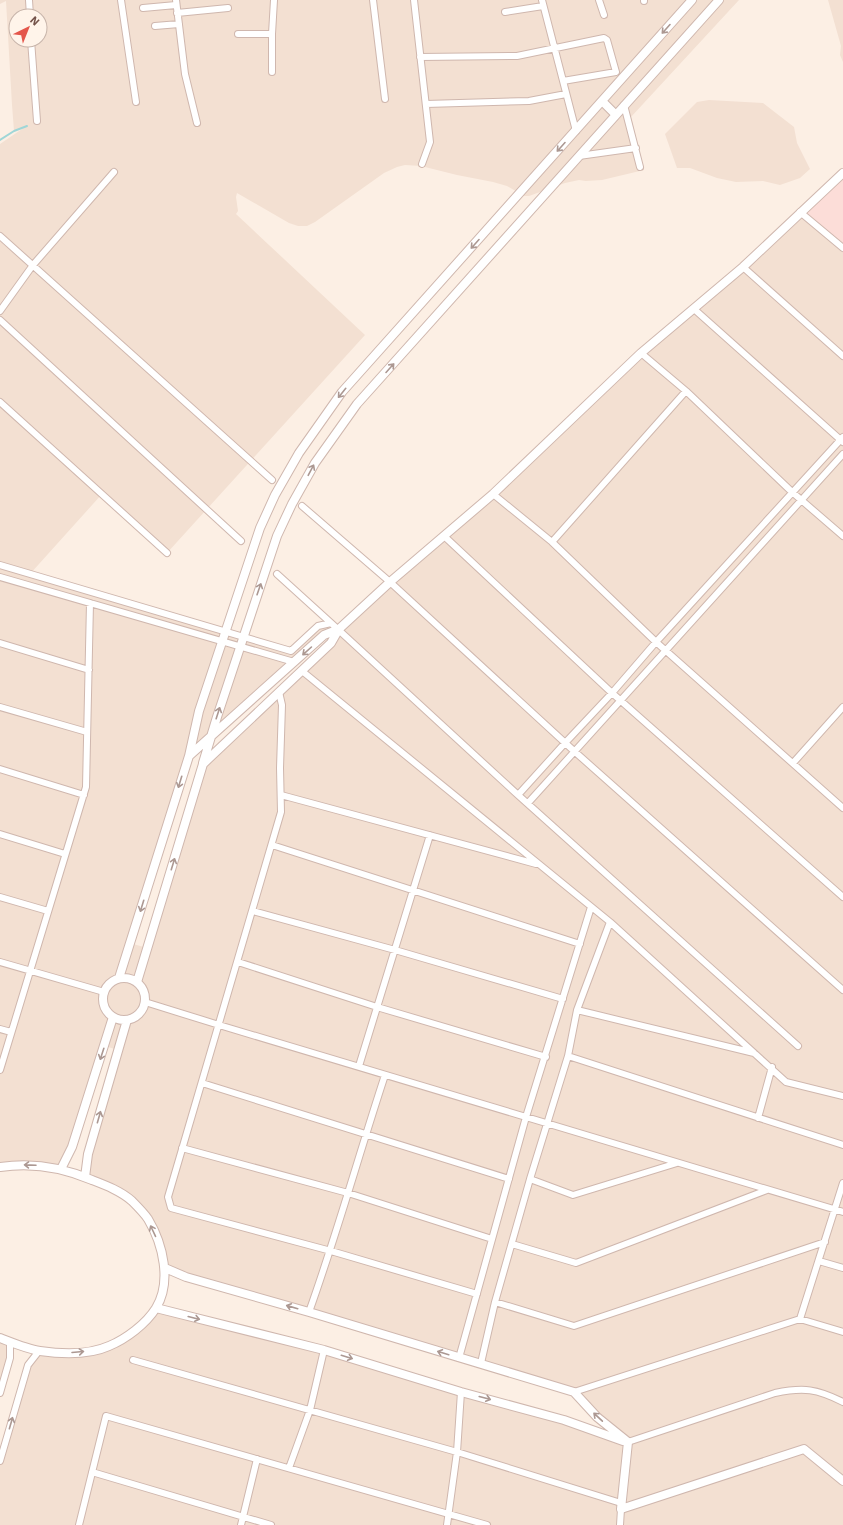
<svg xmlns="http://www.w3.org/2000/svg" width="843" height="1525" font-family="'IBM Plex Sans',sans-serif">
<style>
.residential{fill:#f3e0d2;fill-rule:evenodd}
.commercial{fill:#fcddd8}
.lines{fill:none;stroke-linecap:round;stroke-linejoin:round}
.stream{stroke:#9fd6d7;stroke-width:2}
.minor-casing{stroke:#cfb7ae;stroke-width:8}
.tertiary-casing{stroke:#cfb7ae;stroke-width:10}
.minor{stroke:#fff;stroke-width:6}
.tertiary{stroke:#fff;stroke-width:8}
.oneway{stroke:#ac9892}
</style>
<rect width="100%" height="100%" fill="#fcefe4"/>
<path class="residential" d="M0 0H739L631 117 644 170 602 180 586 181 579 180 565 183 529 196H524L507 186 493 182 457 175 421 166 405 165 397 167 384 173 315 222 307 226H298L289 223 237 193 236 197 238 211 236 214 365 335 167 553 102 494 30 574 291 651 318 626 331 623 339 629 843 173V1525H0V1461L28 1365 39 1351H92L127 1336 156 1308 324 1350 626 1442 574 1392 165 1268 158 1240 130 1200 85 1177 118 1050 105 1046 61 1169 0 1167V144L25 127 14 131 12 105 6 1 0 4ZM16 16H40V40H16ZM339 630 331 643 203 764 147 948 130 943 189 756 324 635Z
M828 0H843V62L840 55 841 46Z
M709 100 763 103 794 127 797 143 810 169 800 178 780 185 763 181 736 182 717 178 690 168H677L665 134 697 102Z
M0 1338 10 1342V1358L0 1393Z"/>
<path class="commercial" d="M843 173V248L800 212Z"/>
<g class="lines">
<path class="stream" d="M0 140 14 131 27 126"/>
<defs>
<path id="minor" d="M29 0 30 16
M121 0 136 102
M176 0 185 74 197 123
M373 0 385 99
M414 0 430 142 422 164
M542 0 576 131
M599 0 604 15
M644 0V1
M143 8 176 5
M505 12 543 6
M177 13 228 8
M155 26 179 24
M238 34H272
M31 40 37 121
M420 57 517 56 604 38 607 40 616 72 563 81
M272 72V34L274 0
M426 104 529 101 566 94
M624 105 640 167
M579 156 636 148
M800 212 843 248
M0 236 272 480
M743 267 843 356
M694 309 843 442
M0 311 33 265 114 172
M0 320 241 541
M641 353 686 391 792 492 843 536
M0 402 167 553
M493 494 552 542 656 642 843 808
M302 506 390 582 574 751 843 990
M444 536 612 693 843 897
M552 542 686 391
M0 565 291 651 318 626 331 623 518 795 798 1046
M277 574 331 623
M0 577 294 662
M0 643 89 670
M302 671 610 922 786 1082 843 1096
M279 692 282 705 280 768 281 812 168 1197 171 1208 331 1251 477 1294
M0 707 87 732
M793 763 843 707
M0 769 84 795
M281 795 536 864
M518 795 565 743 612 693 656 642 843 437
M528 803 843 454
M0 834 65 854
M272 845 580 944
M0 897 48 911
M253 911 395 950 563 999
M0 962 104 992
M238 962 377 1007 546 1057
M145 1002 219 1025 843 1212
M577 1010 754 1053
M0 1029 11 1032
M568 1056 843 1145
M359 1066 430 835
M0 1070 86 787 90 603
M202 1083 509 1179
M758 1118 772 1067
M182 1148 348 1193 492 1239
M530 1179 573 1195 677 1163
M512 1244 576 1263 767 1190
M819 1261 843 1268
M495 1302 574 1326 825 1242
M309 1312C337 1234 359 1154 385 1075
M800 1319 843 1183
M459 1358 526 1117 591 907
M133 1360 457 1452 621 1503
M481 1363 495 1302 530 1179 568 1056 577 1010 610 922
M574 1392 800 1319 843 1332
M0 1393 10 1358V1342
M628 1442 775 1393C804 1387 817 1389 843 1402
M0 1461 28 1365 39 1351
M289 1468 310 1410 324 1350
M92 1472 271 1525
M79 1525 106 1416 487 1525
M241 1525 257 1459
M447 1525 457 1452 461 1392
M620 1525 621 1509"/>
<path id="tertiary" d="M602 101 616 115
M189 756 199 711 260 528 275 495 299 453 342 392 692 0
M203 763 217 717 277 536 292 504 315 463 357 404 719 0
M103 999a21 21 0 1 1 42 0a21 21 0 1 1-42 0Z
M119 978 189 756 324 635 339 629
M137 982 203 764 331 643 339 629 390 582 493 494 641 353 743 267 843 173
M0 1167C32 1162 62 1167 92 1180 105 1185 121 1191 132 1201 137 1206 144 1213 148 1219 163 1244 172 1282 156 1308 146 1324 126 1339 109 1346 89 1355 61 1354 40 1351 27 1349 13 1343 0 1338
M61 1169 72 1147 113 1017
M85 1177 88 1154 127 1020
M165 1268 186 1277 309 1312 574 1392 597 1417 628 1442
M156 1308 324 1350 461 1392 564 1420 623 1441
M628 1442 621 1509 804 1449 843 1481"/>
</defs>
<use href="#minor" class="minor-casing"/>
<use href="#tertiary" class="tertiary-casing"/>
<use href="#minor" class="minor"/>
<use href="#tertiary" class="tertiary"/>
</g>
<defs><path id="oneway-shaft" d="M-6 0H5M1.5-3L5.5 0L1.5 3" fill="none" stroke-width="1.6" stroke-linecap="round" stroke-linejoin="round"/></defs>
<g class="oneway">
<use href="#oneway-shaft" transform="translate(666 29) rotate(132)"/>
<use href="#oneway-shaft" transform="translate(561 147) rotate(132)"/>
<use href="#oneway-shaft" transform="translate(475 244) rotate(132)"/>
<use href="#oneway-shaft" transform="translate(390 368) rotate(-48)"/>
<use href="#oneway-shaft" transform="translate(342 393) rotate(129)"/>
<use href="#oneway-shaft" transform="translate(311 470) rotate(-62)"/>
<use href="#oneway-shaft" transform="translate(259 589) rotate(-71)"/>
<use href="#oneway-shaft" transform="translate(307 651) rotate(138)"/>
<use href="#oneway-shaft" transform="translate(218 713) rotate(-72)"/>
<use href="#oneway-shaft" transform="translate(180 782) rotate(107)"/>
<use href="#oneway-shaft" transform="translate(173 864) rotate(-73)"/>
<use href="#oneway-shaft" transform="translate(142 906) rotate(107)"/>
<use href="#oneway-shaft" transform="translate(102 1054) rotate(108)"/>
<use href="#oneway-shaft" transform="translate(99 1117) rotate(-74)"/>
<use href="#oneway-shaft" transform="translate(30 1165) rotate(-178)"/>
<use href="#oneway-shaft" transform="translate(153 1231) rotate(-115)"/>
<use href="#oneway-shaft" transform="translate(292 1307) rotate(-164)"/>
<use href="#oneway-shaft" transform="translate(194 1318) rotate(14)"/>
<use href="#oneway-shaft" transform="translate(78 1352) rotate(-5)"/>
<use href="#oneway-shaft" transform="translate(443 1353) rotate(-163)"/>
<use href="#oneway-shaft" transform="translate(347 1357) rotate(17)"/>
<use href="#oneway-shaft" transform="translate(485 1398) rotate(15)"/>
<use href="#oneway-shaft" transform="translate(598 1417) rotate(-137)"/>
<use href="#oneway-shaft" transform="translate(11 1423) rotate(-74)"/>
</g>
<g transform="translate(28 28) rotate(43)"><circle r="19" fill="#fff4ea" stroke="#c7b4aa"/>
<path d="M0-3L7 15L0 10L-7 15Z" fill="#e4564b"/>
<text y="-6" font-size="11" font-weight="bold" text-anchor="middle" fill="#74534a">N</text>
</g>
</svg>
